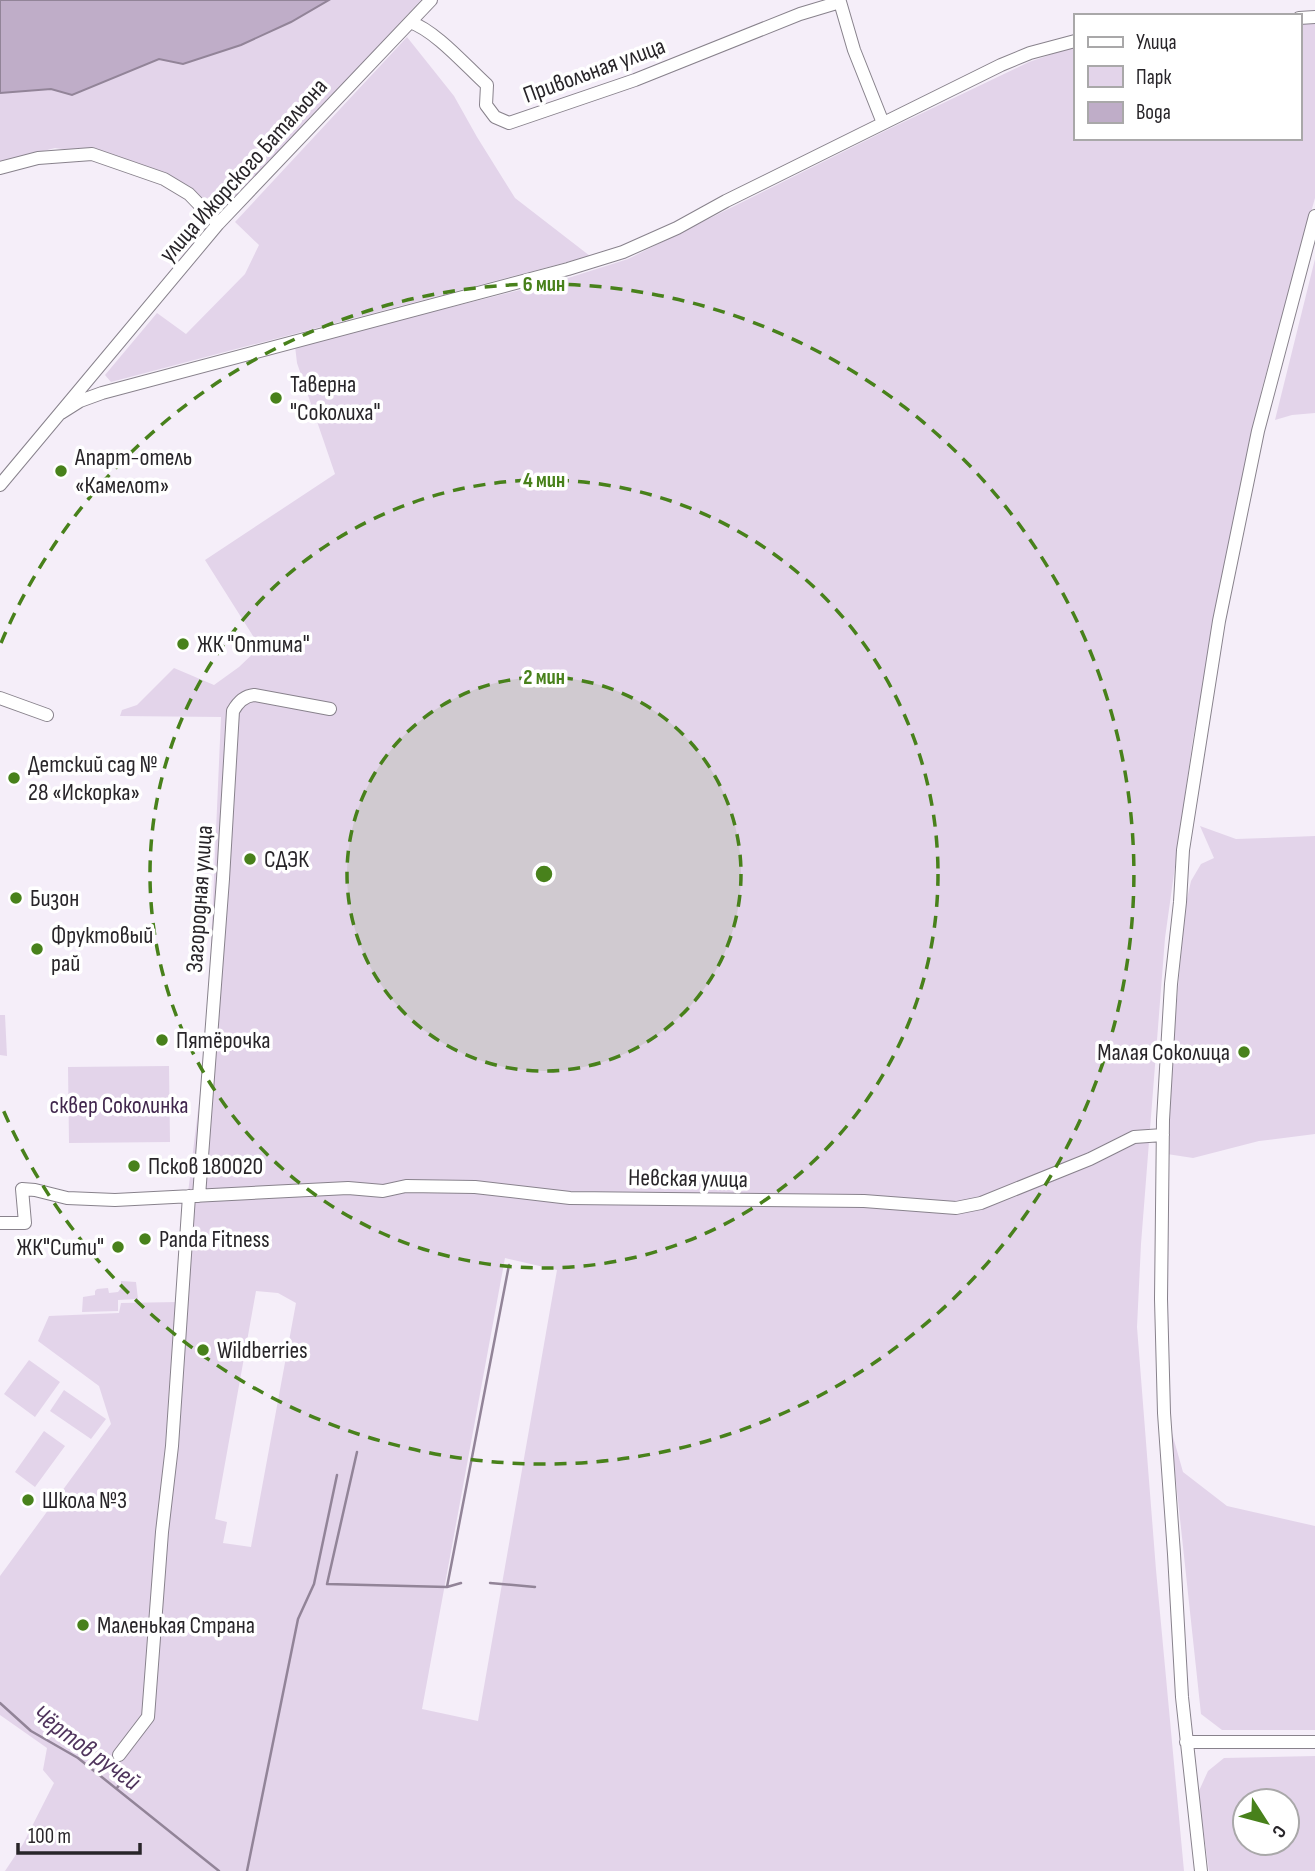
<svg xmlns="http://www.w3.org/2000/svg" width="1315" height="1871" font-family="'Sofia Sans Condensed',sans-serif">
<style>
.green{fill:#e3d4ea;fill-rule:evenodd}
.water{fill:#bfadc8;stroke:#928498;stroke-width:2}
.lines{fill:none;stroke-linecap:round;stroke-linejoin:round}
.stream{stroke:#928498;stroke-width:2.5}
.minor-casing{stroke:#88828c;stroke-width:14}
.minor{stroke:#fff;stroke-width:12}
.ring{fill:none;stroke:#48811b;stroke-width:3.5;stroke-dasharray:12 9}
.poi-dot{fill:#48811b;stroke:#fff;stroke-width:2.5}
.labels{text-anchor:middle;stroke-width:7;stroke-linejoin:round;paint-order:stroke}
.street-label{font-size:24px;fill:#282529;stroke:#fff}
.poi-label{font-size:24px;fill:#282529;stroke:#fff;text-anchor:start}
.park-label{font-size:24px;fill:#41274d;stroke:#fff}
.water-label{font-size:26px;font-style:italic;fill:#50355d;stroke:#fff}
.centre{fill:#48811b;stroke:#fff;stroke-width:3.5}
.ring-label{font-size:21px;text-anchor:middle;font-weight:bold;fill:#48811b;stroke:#fff;stroke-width:7;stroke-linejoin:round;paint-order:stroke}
</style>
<rect width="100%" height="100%" fill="#f5eef9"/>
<path class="green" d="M329 0H421L217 219 177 180 104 155 55 148 0 162V93L51 89 72 95 159 59 183 64 241 45 291 22Z
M1299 23 1315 24V198L1262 388 1193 738 1165 938 1141 1244 1137 1327 1156 1570 1184 1871H5L23 1844 54 1783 43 1770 47 1748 0 1715V1576L111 1424 99 1386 38 1341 49 1316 119 1313 121 1303 178 1302 187 1201 207 1036 221 717 120 716 122 710 137 705 174 668 214 685 239 667 260 647 205 560 335 474 297 363 295 346 568 278 628 259 889 129 1029 62 1070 48H1075V138H1299ZM505 1258 557 1270 478 1721 422 1709ZM256 1291 278 1293 296 1303 251 1547 223 1543 227 1522 215 1519Z
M407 37 454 96 477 137 515 198 590 256 111 382 105 375 157 313 186 334 245 274 259 245 235 222Z
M1315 259V413L1292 415 1275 420Z
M1200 826 1236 839 1315 836V1134L1259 1141 1193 1158 1167 1154 1171 1069 1185 908 1191 881 1201 864 1214 858Z
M0 1015H5L7 1056 0 1055Z
M169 1066 170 1142 69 1143 68 1067Z
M121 1281 136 1282 138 1299 118 1300V1311L82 1312 83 1297 95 1295V1291L97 1289 108 1288 109 1293 118 1292 121 1288Z
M29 1360 60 1382 35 1417 4 1394Z
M64 1390 106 1419 91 1439 50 1411Z
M1170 1426 1183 1472 1227 1506 1315 1526V1730H1222L1201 1714Z
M44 1431 65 1446 35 1487 15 1472Z
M1315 1756V1871H1209L1198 1793 1208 1771 1224 1758ZM1245 1801H1287V1843H1245Z"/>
<path class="water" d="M0 0H329L291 22 241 45 183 64 159 59 72 95 51 89 0 93Z"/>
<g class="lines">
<path class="stream" d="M357 1452 327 1584 447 1587 461 1583
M490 1583 535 1587
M447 1587 509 1265
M0 1703 31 1731 78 1758 219 1871
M117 1788 123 1779
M247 1871 298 1619 314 1584 337 1475"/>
<defs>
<path id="minor" d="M1299 18 1315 17
M410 22C436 31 466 66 487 85L486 105 495 117 509 123 635 80 800 14 840 2 854 50 883 123
M0 168 38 158 92 154 164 179 189 194 218 224
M61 413 80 401 102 393 568 269 623 252 677 228 726 201 1001 65 1030 53 1075 41
M0 485 218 224 431 0
M0 698 47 715
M199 1196 223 879 233 711C238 702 244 696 254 695L330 709
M0 1223H25L22 1189 35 1190 67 1198 115 1200 348 1188 383 1191 406 1186 475 1187 570 1198 864 1201 956 1208 981 1203 1090 1159 1134 1137 1163 1135
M1186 1742H1315
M119 1755 148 1717 162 1532 172 1446 189 1196
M1201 1871 1182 1697 1174 1554 1164 1413 1161 1299 1163 1120 1171 984 1180 902 1183 850 1219 621 1258 431 1315 216"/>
</defs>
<use href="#minor" class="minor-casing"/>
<use href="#minor" class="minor"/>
</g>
<circle cx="544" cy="874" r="197" fill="#48811b" fill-opacity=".12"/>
<g class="ring">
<circle cx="544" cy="874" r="197"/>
<circle cx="544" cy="874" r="394"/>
<path d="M1 643A590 590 0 1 1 1 1105"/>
</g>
<g class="poi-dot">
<circle cx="276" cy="398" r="7"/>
<circle cx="61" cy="471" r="7"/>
<circle cx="183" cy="644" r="7"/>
<circle cx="14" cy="778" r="7"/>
<circle cx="250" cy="859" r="7"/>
<circle cx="16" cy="898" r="7"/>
<circle cx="37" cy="949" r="7"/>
<circle cx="162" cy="1040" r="7"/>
<circle cx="1244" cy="1052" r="7"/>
<circle cx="134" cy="1166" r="7"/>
<circle cx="145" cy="1239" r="7"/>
<circle cx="118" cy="1247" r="7"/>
<circle cx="203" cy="1350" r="7"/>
<circle cx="28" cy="1500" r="7"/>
<circle cx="83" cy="1625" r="7"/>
</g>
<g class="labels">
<g class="street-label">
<text transform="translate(594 70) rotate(-20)" y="8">Привольная улица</text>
<text transform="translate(243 170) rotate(-48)" y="8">улица Ижорского Батальона</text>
<text transform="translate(199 899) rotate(-86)" y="8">Загородная улица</text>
<text transform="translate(688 1178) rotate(1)" y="8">Невская улица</text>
</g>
<g class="poi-label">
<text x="290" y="392">Таверна<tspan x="290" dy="28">"Соколиха"</tspan></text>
<text x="75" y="465">Апарт-отель<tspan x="75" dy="28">«Камелот»</tspan></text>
<text x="197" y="652">ЖК "Оптима"</text>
<text x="28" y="772">Детский сад №<tspan x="28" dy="28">28 «Искорка»</tspan></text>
<text x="264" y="867">СДЭК</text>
<text x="30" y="906">Бизон</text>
<text x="51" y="943">Фруктовый<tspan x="51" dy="28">рай</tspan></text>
<text x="176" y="1048">Пятёрочка</text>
<text x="1230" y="1060" text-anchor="end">Малая Соколица</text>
<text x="148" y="1174">Псков 180020</text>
<text x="159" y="1247">Panda Fitness</text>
<text x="104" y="1255" text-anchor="end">ЖК"Сити"</text>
<text x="217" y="1358">Wildberries</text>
<text x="42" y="1508">Школа №3</text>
<text x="97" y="1633">Маленькая Страна</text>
</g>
<g class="park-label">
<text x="119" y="1113">сквер Соколинка</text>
</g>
<g class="water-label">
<text transform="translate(87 1747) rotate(36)" y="9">Чёртов ручей</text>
</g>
</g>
<circle cx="544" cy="874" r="10" class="centre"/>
<g class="ring-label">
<text x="544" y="291">6 мин</text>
<text x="544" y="487">4 мин</text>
<text x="544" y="684">2 мин</text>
</g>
<rect x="1074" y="14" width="228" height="126" fill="#ffffff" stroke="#a9a8a9" stroke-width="2"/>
<rect x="1088" y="37" width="35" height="10" fill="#ffffff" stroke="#a9a8a9" stroke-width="2"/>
<text x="1136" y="49" font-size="21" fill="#282529">Улица</text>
<rect x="1088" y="66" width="35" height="21" fill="#e3d4ea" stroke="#a9a8a9" stroke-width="2"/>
<text x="1136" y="84" font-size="21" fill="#282529">Парк</text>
<rect x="1088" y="102" width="35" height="21" fill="#bfadc8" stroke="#a9a8a9" stroke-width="2"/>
<text x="1136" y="119" font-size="21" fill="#282529">Вода</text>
<g transform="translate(1266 1822) rotate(126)"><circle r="33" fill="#ffffff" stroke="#a9a8a9" stroke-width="2"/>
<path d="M0-5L12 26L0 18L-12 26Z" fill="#48811b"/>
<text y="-10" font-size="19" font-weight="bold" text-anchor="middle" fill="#282529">С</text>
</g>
<path d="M18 1843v10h122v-10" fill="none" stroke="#282529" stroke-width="3.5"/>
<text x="28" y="1843" font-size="21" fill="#282529" stroke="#ffffff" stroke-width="5" paint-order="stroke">100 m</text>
</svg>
